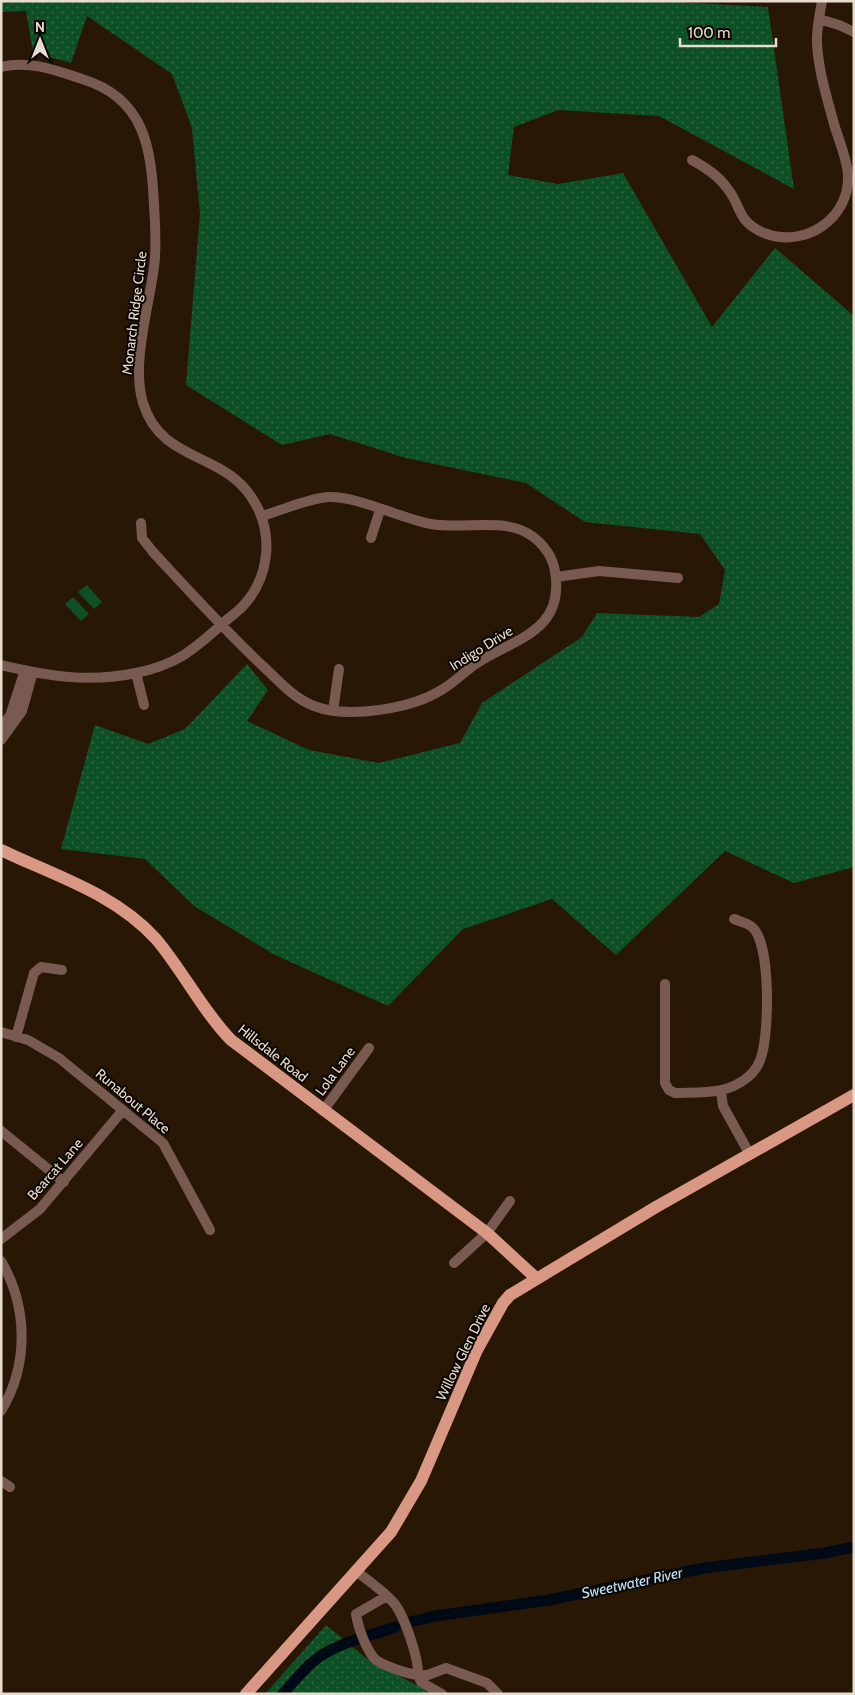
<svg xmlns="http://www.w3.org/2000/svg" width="855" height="1695" font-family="Cabin,sans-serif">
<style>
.grass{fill:url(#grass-dots)}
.park{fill:#0e5025}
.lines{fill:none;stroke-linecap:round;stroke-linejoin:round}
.river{stroke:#000a16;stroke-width:11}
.minor{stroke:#795a50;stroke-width:10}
.major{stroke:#d99884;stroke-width:12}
.labels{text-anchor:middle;stroke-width:4;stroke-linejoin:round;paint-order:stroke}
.street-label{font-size:14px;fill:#e8dcd0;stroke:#0b0501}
.water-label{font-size:15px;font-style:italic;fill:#bbe0f8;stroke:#0b0501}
</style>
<defs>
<pattern id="grass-dots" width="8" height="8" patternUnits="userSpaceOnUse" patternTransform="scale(1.25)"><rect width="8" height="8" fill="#0e5025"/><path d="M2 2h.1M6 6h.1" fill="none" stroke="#316944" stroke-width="1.8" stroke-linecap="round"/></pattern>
</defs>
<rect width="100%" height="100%" fill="#281704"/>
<path class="grass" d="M1 1H657L768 7 794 189 659 116 558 110 514 127 508 175 558 184 623 173 712 327 775 248 854 316V867L794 883 725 851 616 955 552 899 463 929 388 1006 275 955 194 906 145 859 61 849 95 725 148 744 185 729 247 664 268 690 247 721 309 750 379 763 460 743 482 703 582 637 597 613 699 617 719 604 725 570 700 534 585 522 526 483 406 458 330 434 282 445 186 385 200 214 192 128 172 74 87 16 71 63 33 52 26 11 1 12Z
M326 1625 366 1658 433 1694H265Z"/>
<path class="park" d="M87 585 102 602 94 609 78 592Z
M73 597 89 614 81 621 65 604Z"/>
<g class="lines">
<path class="river" d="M410 1622 435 1616 549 1600 704 1568 825 1553 854 1547
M283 1694C294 1681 305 1667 319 1657 341 1642 370 1636 395 1627"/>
<path class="minor" d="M819 19 839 25 854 32
M1 67C30 60 55 70 82 79 145 98 151 148 154 204 155 225 157 246 154 267 149 307 131 364 143 403 162 465 226 450 255 503 274 536 269 579 242 607 235 614 227 619 220 626 191 652 175 665 136 673 87 683 49 676 1 665
M692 160C705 167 718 175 727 188 742 206 736 221 764 233 804 249 850 219 848 175 847 158 839 141 834 124 827 98 817 66 817 39 817 26 820 13 822 1
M141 523 142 538 153 552C190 592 226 632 266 669 281 683 295 699 314 706 348 719 412 709 443 689 455 682 465 671 477 663 516 638 565 631 555 571 552 553 538 537 521 530 497 520 459 529 431 524 399 518 358 496 328 497 306 499 283 510 262 516
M371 538 380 510
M556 577 599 571 678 578
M136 673 144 705
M333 711 339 669
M1 726 10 716 25 670
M1 740 22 711 33 672
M665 984V1083L669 1090 675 1093C702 1092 727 1095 748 1077 755 1071 760 1063 762 1054 769 1030 771 943 752 927 748 923 739 921 734 919
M1 1032 28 1040 59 1058 163 1143 210 1230
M16 1037 34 973 41 967 62 970
M721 1092 723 1106 749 1153
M323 1111 369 1048
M1 1131 64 1182
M1 1239 40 1209 123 1110
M1 1261C28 1307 29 1365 1 1411
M454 1263 487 1233 510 1201
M1 1481 10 1487
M357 1572C369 1581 382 1590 393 1602 404 1614 419 1659 418 1675H428L446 1668 487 1683 498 1694
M387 1596 356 1614C358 1627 365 1647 374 1658 380 1665 408 1674 418 1675L421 1682 442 1694"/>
<path class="major" d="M1 850C55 876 114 893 156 939 183 971 202 1010 231 1040L487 1233 536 1278
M246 1694 391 1532 421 1481 477 1350 503 1303 510 1295 656 1207 854 1095"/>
</g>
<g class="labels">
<g class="street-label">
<text transform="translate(134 313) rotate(-83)" y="5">Monarch Ridge Circle</text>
<text transform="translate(481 648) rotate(-32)" y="5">Indigo Drive</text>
<text transform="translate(273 1053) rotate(38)" y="5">Hillsdale Road</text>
<text transform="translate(335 1071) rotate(-54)" y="5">Lola Lane</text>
<text transform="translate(133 1101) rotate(40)" y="5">Runabout Place</text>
<text transform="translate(55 1169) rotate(-49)" y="5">Bearcat Lane</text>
<text transform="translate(463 1352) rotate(-64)" y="5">Willow Glen Drive</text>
</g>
<g class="water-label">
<text transform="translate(632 1583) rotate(-12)" y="5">Sweetwater River</text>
</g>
</g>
<rect width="855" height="1695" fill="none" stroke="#e8dcd0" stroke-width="5"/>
<g transform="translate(40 40)" stroke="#0b0501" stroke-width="4" paint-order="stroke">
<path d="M0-4L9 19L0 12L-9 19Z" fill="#e8dcd0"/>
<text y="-8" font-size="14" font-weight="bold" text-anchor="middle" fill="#e8dcd0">N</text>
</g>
<path d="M680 38v8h96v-8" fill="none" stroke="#e8dcd0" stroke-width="2.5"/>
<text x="688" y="38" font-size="15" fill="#e8dcd0" stroke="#0b0501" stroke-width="4" paint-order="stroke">100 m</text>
</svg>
